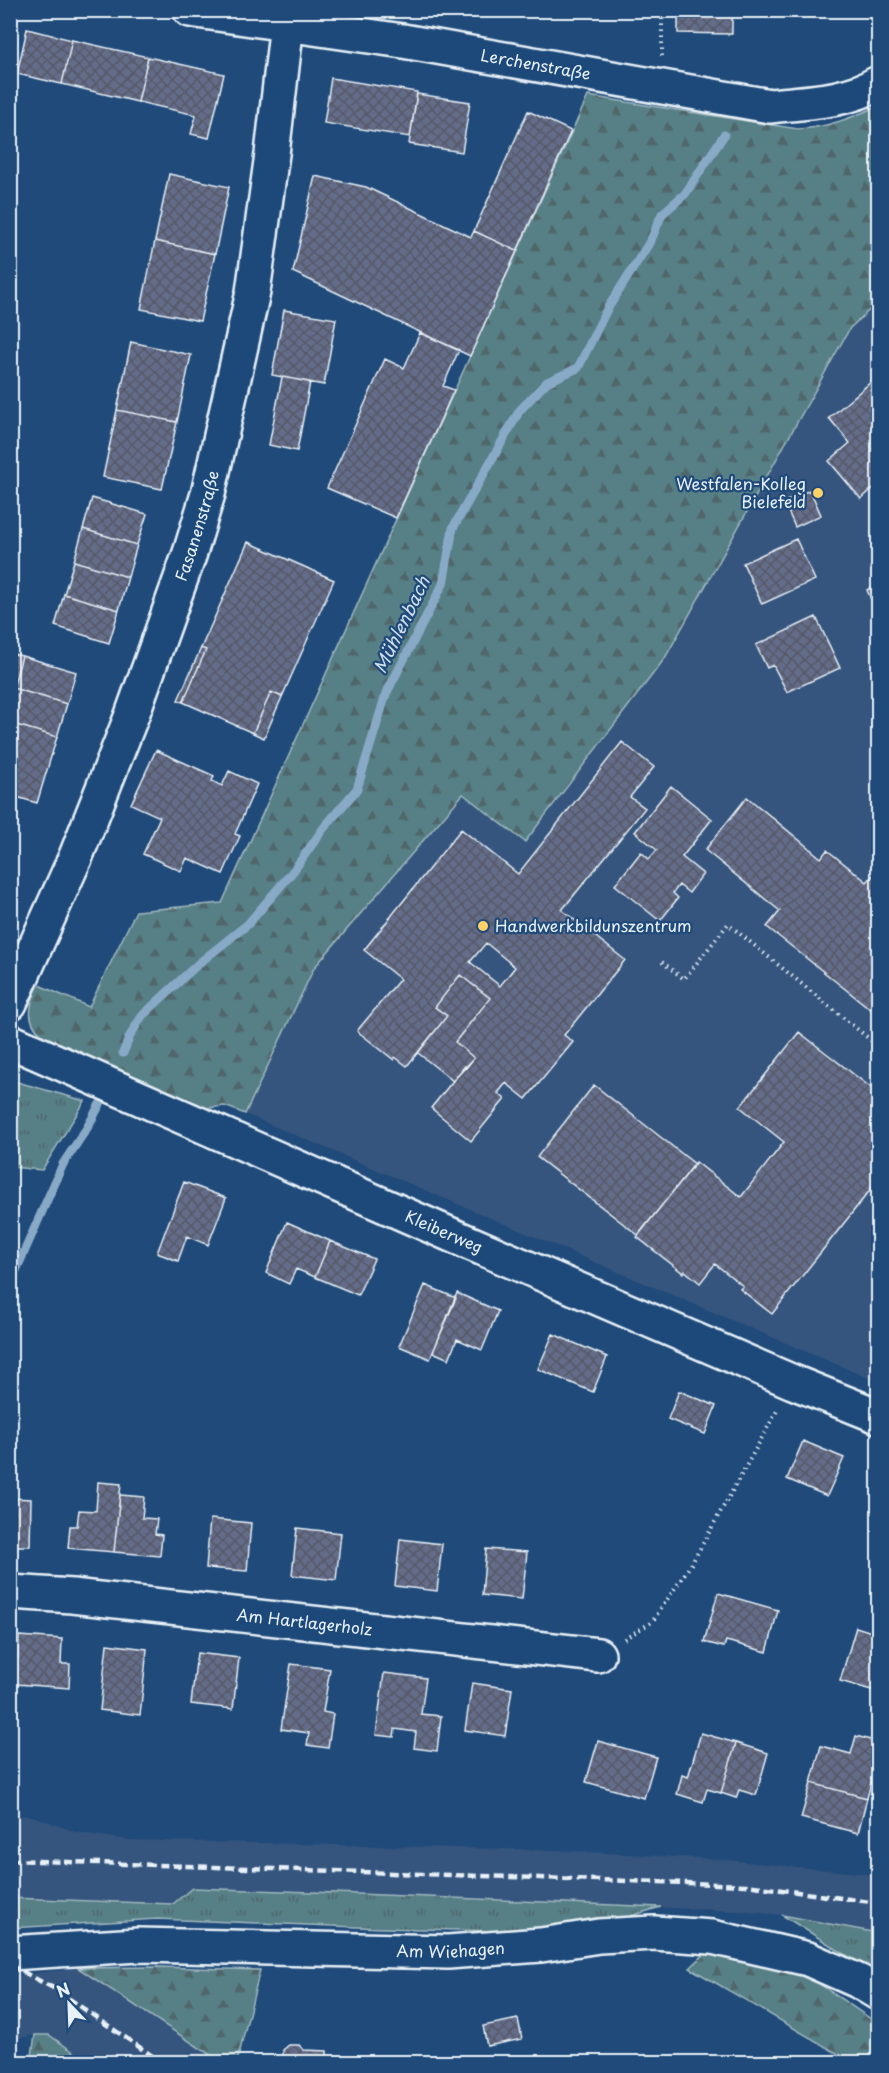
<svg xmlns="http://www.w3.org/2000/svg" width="889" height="2073" font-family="'Playpen Sans',sans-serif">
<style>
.built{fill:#34547e}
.grass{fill:url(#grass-tufts);stroke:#a0b8bf;stroke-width:1.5}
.forest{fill:url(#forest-firs);stroke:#a0b8bf;stroke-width:1.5}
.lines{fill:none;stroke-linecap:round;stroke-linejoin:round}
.stream{stroke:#89aac7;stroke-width:9}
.building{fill:url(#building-cross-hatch);stroke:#e8f1f8;stroke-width:1.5;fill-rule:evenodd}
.minor-casing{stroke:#e8f1f8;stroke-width:38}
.path{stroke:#e8f1f8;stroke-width:4;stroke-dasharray:1.5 4.5;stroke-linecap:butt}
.minor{stroke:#1f4a7a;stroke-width:33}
.rail{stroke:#e8f1f8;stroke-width:4.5;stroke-dasharray:9 4.5;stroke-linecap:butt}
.poi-dot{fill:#ffd166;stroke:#1f4a7a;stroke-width:2}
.labels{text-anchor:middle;stroke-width:4.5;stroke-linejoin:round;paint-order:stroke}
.street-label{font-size:16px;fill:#e8f1f8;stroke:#1f4a7a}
.poi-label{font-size:16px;fill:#e8f1f8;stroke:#1f4a7a;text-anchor:end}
.water-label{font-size:18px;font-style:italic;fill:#d0dfec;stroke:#1f4a7a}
</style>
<defs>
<pattern id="grass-tufts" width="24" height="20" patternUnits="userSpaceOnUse" patternTransform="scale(1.5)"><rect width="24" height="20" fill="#577f86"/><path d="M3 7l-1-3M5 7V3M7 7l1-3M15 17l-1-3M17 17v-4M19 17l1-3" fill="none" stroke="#4f666b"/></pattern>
<pattern id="forest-firs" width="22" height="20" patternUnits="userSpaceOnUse" patternTransform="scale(1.5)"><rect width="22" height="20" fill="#577f86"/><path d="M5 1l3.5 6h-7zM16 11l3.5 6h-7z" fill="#4f666b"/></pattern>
<pattern id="building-cross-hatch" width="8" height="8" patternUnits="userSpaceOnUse" patternTransform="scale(1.5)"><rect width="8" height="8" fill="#646c89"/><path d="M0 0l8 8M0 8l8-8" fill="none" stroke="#545866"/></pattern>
</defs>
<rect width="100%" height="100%" fill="#1f4a7a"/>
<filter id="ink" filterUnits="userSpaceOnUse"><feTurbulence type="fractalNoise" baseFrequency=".0167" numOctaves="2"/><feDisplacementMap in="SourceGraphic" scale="12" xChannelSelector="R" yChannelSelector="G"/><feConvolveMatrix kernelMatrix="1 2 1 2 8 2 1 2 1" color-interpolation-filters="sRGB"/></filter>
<g filter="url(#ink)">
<path class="built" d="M878 302V1382L245 1114 314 968 463 793 526 841 665 658 850 328Z
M11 1815 33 1816 75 1832 129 1840 552 1850 716 1859 878 1875V1933L782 1915 737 1911 311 1892 173 1904 11 1898Z
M78 1968 221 2062H88L49 2035H35L11 2040V1976Z"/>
<path class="grass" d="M10 1080 85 1101 42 1170 11 1167Z
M192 1888 311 1892 661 1907 572 1933 382 1928 157 1919 11 1928V1898L173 1904Z
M782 1915 878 1933V1975Z"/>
<path class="forest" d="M588 96 798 129C827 128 853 117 878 106V302L850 328 665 658 525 842 463 794 314 968 245 1114 225 1106 206 1108 46 1038C25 1024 28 1006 39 985L89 1007 136 911 222 903Z
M724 1935 806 1975 878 2024V2062H852L690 1968Z
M159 1967 260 1970 237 2062H221L78 1968Z
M35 2035H49L88 2062H31Z
M494 2057 502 2062H448Z"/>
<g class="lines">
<path class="stream" d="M123 1053 130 1036 142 1016 198 964 248 924 294 870 323 829 357 789 386 694 443 584 453 528 520 410 547 382 578 368 606 311 651 240 662 214 685 194 724 135
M10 1284 63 1164 87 1128 100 1104"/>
</g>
<path class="building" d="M683 10H732V34L678 33V16H683Z
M27 29 72 40 62 84 17 74Z
M72 40 148 57 138 102 62 84Z
M148 57 224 74 209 138 191 134 196 115 138 102Z
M331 78 417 92 410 137 324 123Z
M417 94 470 102 462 152 409 144Z
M528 111 571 131 517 251 474 231Z
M169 174 229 187 215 254 155 241Z
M315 176 366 187 471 237 474 231 517 251 470 356 293 272Z
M155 241 215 254 200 321 141 309Z
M284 310 336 319 324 385 272 375Z
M420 333 459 350 443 386 454 390 396 518 327 488 385 359 404 368Z
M131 342 191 355 177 422 117 410Z
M878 376V484L861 499 829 461 850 443 829 418Z
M282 377 310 382 297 451 269 445Z
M117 410 177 422 162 489 103 477Z
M810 490 821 515 795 527 784 502Z
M92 498 147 514 137 545 83 529Z
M83 529 137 545 128 577 74 561Z
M796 539 815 580 762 604 743 563Z
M248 542 334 580 282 697 271 692 253 733 183 702 206 650 201 648Z
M74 561 128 577 119 610 64 594Z
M878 585V616L867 590Z
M64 594 119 610 109 643 55 626Z
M816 617 840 668 787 692 773 665 767 668 756 645Z
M201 648 206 650 183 702 178 700Z
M10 653 22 656 13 688 10 687Z
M22 656 76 672 67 704 13 688Z
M13 688 67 704 57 737 10 723V695Z
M271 692 282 697 264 738 253 733Z
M10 723 57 737 37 803 10 795Z
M622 742 654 767 630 797 645 808 562 910 625 960 564 1035 573 1042 526 1099 506 1083 498 1093 505 1099 471 1141 431 1108 465 1066 466 1068 474 1058 455 1042 490 998 460 975 435 1007 447 1016 407 1066 395 1057 394 1060 357 1031 400 979 364 950 461 829 518 874ZM486 943 515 967 500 986 470 962Z
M156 750 214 776 212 781 222 786 229 771 257 784 235 834 240 836 223 874 187 858 181 871 143 854 160 817 131 804Z
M671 786 712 819 682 857 703 874 689 893 679 885 673 893 678 898 660 921 615 885 641 852 649 859 657 850 635 832Z
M747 797 821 858 827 850 867 882 878 870V1015L767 927 780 911 705 850Z
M460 975 490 998 455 1042 474 1058 453 1081 418 1053 447 1016 435 1007Z
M799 1032 874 1090 878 1084V1187L875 1184 772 1314 740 1289 743 1286 715 1264 700 1283 685 1271 683 1273 637 1237 696 1162 741 1197 784 1142 740 1107Z
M594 1085 695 1164 638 1235 537 1157Z
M184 1182 226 1198 208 1245 187 1236 178 1261 157 1253Z
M287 1222 330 1241 315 1277 296 1269 289 1284 266 1273Z
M330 1241 374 1259 358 1295 315 1277Z
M425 1285 456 1298 430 1359 399 1346Z
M457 1293 498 1311 482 1350 457 1339 449 1359 433 1352Z
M553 1334 607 1357 593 1392 538 1369Z
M679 1391 716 1406 705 1434 668 1419Z
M803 1441 844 1458 827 1496 787 1479Z
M98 1482 121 1484 114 1552 68 1548 70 1526H77L79 1510 96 1511Z
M120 1495 144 1497 142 1518 157 1519 155 1534 162 1535 160 1556 114 1552Z
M10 1498 31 1499 30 1546H10Z
M210 1519 251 1523 247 1571 206 1568Z
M297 1528 341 1533 336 1580 292 1575Z
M400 1539 442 1544 437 1591 395 1586Z
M486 1549 527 1552 522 1599 482 1595Z
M718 1593 778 1610 767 1652 726 1641 724 1647 704 1642Z
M856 1627 878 1634V1685H877L875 1691 840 1681Z
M19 1636 62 1639 61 1664H70L69 1688 16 1684Z
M107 1644 147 1649 140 1715 100 1710Z
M197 1653 239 1658 233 1709 191 1704Z
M291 1664 330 1669 323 1712 333 1714 328 1748 307 1745 309 1733 281 1729Z
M384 1673 426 1678 421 1714 441 1716 437 1751 414 1748 416 1732 395 1729 394 1737 376 1735Z
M472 1683 512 1689 505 1736 465 1730Z
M701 1733 736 1743 721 1793 707 1789 703 1802 677 1794 682 1775 688 1777Z
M856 1736 878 1742V1758L867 1798 811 1783 821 1746 851 1754Z
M598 1741 656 1757 644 1798 586 1782Z
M736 1743 768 1753 756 1795 739 1790 736 1798 721 1793Z
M811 1783 867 1798 858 1833 801 1818Z
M518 2019 522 2039 487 2046 483 2026Z
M289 2045H299L304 2050 327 2051V2062H273H283V2050Z"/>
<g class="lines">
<defs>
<g id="minor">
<path id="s1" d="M190 10 403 41 770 106C806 102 846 102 878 83"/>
<path id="s2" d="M10 1003 76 856 132 715 190 553 208 494 253 292 272 154 287 23"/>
<path id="s3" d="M10 1041 456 1237 793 1382 878 1416"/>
<path id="s4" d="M10 1592 72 1596 598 1655"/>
<path id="s5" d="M10 1953 138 1945 448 1952 541 1945 599 1936 654 1933 712 1937 808 1959 858 1981 878 1993"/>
</g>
</defs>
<use href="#minor" class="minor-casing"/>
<path class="path" d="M662 56V10
M662 962 684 979 728 924 878 1046
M624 1639 652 1622 692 1563 778 1409"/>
<use href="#minor" class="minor"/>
<path class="rail" d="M10 1860 746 1885 878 1903
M10 1965 55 1989 161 2062"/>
</g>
</g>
<g class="poi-dot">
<circle cx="818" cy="493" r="6"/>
<circle cx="483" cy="926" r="6"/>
</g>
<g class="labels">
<g class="street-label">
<text dy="6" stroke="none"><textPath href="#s1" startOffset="350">Lerchenstraße</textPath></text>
<text dy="6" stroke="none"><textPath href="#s2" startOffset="513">Fasanenstraße</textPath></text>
<text dy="6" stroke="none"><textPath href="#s3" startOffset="474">Kleiberweg</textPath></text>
<text dy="6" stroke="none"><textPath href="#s4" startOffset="296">Am Hartlagerholz</textPath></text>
<text dy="6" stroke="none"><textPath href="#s5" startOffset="441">Am Wiehagen</textPath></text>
</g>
<g class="poi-label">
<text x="806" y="490">Westfalen-Kolleg<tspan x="806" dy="18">Bielefeld</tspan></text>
<text x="495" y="932" text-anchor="start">Handwerkbildunszentrum</text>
</g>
<g class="water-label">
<text transform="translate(402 625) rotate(-64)" y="6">Mühlenbach</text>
</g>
</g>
<rect width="889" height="2073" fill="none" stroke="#1f4a7a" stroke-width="36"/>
<rect x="18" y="18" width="853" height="2037" fill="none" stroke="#e8f1f8" stroke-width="2" filter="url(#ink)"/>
<g transform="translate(69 2004) rotate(337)" stroke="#1f4a7a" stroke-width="4.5" paint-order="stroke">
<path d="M0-4.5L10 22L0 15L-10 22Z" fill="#e8f1f8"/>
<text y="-9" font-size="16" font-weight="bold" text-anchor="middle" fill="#e8f1f8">N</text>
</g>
</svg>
